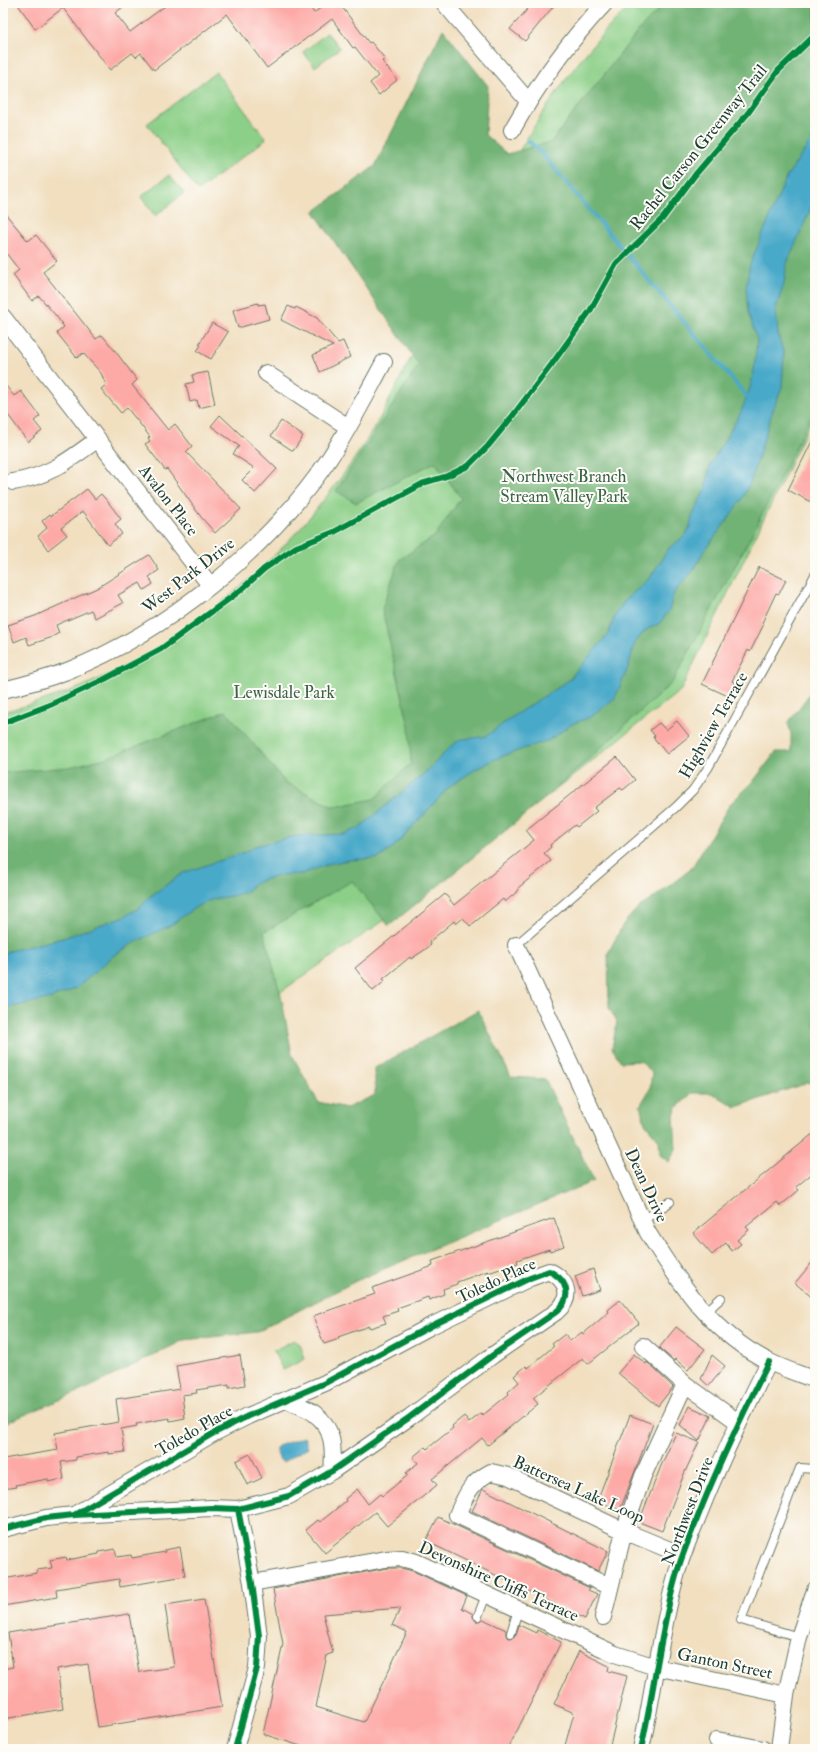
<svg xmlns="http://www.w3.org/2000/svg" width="818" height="1752" font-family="'IM FELL Double Pica',serif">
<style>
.green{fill:#8ccf88;stroke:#56865e}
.forest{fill:#71b274;stroke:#487854}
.water{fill:#4aa9c9;stroke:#34737e}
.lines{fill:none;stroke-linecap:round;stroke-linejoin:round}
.stream{stroke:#4aa9c9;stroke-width:4}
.building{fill:#fdaaa7;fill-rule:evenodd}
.service-casing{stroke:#687665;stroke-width:10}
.minor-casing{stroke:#687665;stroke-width:18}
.service{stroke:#fff;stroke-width:8}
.minor{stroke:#fff;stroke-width:16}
.cycleway-casing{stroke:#fdfcf7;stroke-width:8}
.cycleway{stroke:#00873e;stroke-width:6}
.labels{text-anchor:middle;stroke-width:4;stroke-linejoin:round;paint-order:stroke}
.street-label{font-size:17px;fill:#1f3d34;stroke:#fdfcf7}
.park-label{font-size:17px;fill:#3a6249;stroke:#fdfcf7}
</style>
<rect width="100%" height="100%" fill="#fdfcf7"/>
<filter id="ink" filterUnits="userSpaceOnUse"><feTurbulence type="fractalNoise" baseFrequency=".025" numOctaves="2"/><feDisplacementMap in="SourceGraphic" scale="8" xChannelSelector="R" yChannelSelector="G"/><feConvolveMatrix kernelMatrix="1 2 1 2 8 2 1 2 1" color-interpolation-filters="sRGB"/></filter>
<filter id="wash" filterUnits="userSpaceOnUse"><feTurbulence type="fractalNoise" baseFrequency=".012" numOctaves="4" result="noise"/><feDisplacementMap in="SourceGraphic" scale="16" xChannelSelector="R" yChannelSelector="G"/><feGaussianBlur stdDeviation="0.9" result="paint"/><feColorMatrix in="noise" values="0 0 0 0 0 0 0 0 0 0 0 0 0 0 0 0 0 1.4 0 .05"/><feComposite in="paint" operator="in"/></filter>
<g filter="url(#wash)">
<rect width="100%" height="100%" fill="#f1dfc0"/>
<path class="green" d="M635 3H815V413L681 690 440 882 218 1035 3 1140V712C29 705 55 697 81 687 208 633 311 536 380 418 409 361 438 305 467 248 501 181 536 116 583 57 599 38 615 18 635 3Z
M327 33 340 48 315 67 303 52Z
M216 72 266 139 198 191 147 124Z
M169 175 184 193 155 216 141 197Z
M294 1340 300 1344 305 1359 283 1370 273 1351Z"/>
<path class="forest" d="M665 3H815V409L750 538 672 683 549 795 389 926 352 881 264 932 282 1000 292 1055 318 1102 347 1108 375 1095V1068L478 1010 511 1077 545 1079 594 1181 360 1279 257 1332 184 1340 90 1387 3 1424V773L69 767 106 758 226 711 285 782 333 807 374 799 411 763 409 726 382 609 399 560 435 536 461 498 435 462 356 503 336 491 419 365 314 212 375 166 443 29 488 86 485 135 507 154 551 142 639 30Z
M811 692H815V1082L807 1083 736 1107 712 1093H692L676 1109 674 1116 676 1149 669 1162 660 1155 659 1140 645 1123 640 1106 650 1089 652 1073 640 1061 621 1062 612 1048 617 1021 609 1008 608 953 624 923 638 908 652 899 691 869 730 804 752 783 776 752H791V734L788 723Z"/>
<path class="water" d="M815 135V191L809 213 787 263 784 284 776 309 778 334 784 355 782 387 773 410 751 481 742 499 726 522 706 548 692 572 674 593 669 611 659 624 646 630 635 643 628 668 615 698 591 717 572 724 549 740 500 757 476 769 450 786 394 847 379 858 349 860 332 863 302 874 282 875 267 879 256 883 245 892 232 896 213 899 196 907 171 925 132 944 113 956 77 988 52 998 3 1009V955L9 951 63 938 125 916 139 908 149 897 183 873 245 852 255 846 295 836 344 834 359 828 428 770 451 746 461 739 483 737 489 734 512 717 569 680 608 634 617 611 627 598 650 578 668 549 686 535 690 526 692 517 705 489 710 465 741 412 750 388 754 371 757 340 748 312 746 287 750 264 787 176Z
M304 1437 308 1447 283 1462 280 1460 275 1449 278 1446Z"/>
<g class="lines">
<path class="stream" d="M529 141 544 156 749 399"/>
</g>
<g id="blocks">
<path class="building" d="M17 3H128L115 13 130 32 169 3H307L314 13 327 3H339L369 43 371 42 385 59 382 61 397 80 379 95 370 83 378 76 355 47 353 48 332 19 267 68 227 14 154 70 141 53 136 57 132 53 110 70 63 8 35 29Z
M533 3H556L525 41 510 29Z
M3 211 28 241 36 235 57 261 43 272 96 339 102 335 116 352 137 380 132 385 168 430 175 424 192 446 186 452 241 509 215 533 201 517 167 469 165 470 145 444 150 441 148 438 150 437 140 424 127 408 121 413 101 389 106 385 101 373 83 353 77 358 57 333 64 327 57 317 39 296 32 301 13 275 19 270 3 249Z
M258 303V305L265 304 269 319 238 328 233 310Z
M288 306 295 309 296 307 317 318 338 343 343 341 350 357 320 372 313 355 333 346 281 320Z
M212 323 228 332 211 359 197 351 201 345 199 344Z
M208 372 215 404 199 408 197 400 190 402 186 384 194 382 192 375Z
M3 382 14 396 21 391 40 416 34 421 42 431 28 442 3 408Z
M220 415 277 469 255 493 242 480 254 468 233 454 239 446 211 426Z
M281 421 303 436 293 451 271 436Z
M815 435V504L788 490Z
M87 489 95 499 101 494 108 502 121 519 115 524 122 534 108 545 83 511 61 528 67 535 48 550 38 536 47 528 42 521 50 514 51 516Z
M149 555 159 570 149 577 153 584 144 590 140 583 118 595 123 603 95 618 91 610 56 625 59 633 50 638 29 645 26 637 14 642 8 625 35 616 97 588Z
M759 567 786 580 779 594 776 593 762 623 764 624 750 652 748 650 732 681 735 683 728 696 702 684Z
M677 721 689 736 667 754 653 737 655 736 650 730 659 723 666 730Z
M617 757 635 780 623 790 620 788 594 808 597 811 577 827 575 825 550 845 551 847 544 853 551 861 518 888 519 890 505 902 503 899 470 926 463 918 456 924 454 921 429 942 431 945 423 951 411 959 410 957 383 979 385 981 373 991 355 968 445 894 454 905 534 840 526 830Z
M815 1132V1171L796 1187 799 1190 780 1206 777 1202 746 1227 749 1230 737 1240 741 1244 732 1251 726 1243 712 1255 693 1233Z
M554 1218 564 1246 550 1251 549 1249 517 1260 518 1263 488 1273V1271L457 1282V1284L443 1289 444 1294 429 1300 428 1297 397 1308 398 1311 383 1316 386 1323 370 1328 369 1326 338 1337 339 1339 324 1344 313 1316 375 1294 372 1288 433 1266 432 1261Z
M815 1259V1300L795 1283Z
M593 1269 600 1290 582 1296 575 1276Z
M620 1300 639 1323 588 1364 583 1358 533 1398 538 1404 488 1445 482 1438 432 1479 437 1485 387 1526 375 1512 325 1553 306 1530 318 1520 320 1522 346 1501 345 1499 357 1489 368 1504 380 1494 382 1496 408 1475 406 1473 418 1463 413 1457 425 1447 427 1449 453 1428 452 1426 464 1416 469 1423 481 1413 483 1415 509 1394 508 1392 519 1382 514 1376 526 1366 528 1368 554 1346 552 1344 565 1334 570 1341 582 1332 583 1334 609 1312 608 1310Z
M676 1327 705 1349 688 1370 675 1359 674 1361 659 1348Z
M634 1354 646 1364 647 1362 673 1387 658 1406 618 1373Z
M240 1355 245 1385 229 1388V1385L196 1390 197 1393 182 1395 185 1418 170 1421 169 1418 136 1424 137 1426 121 1429 125 1452 109 1454V1452L76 1457V1460L61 1462 64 1479 48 1482V1479L15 1485 16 1487 3 1489V1459L58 1450 55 1433 119 1422 116 1399 180 1389 176 1366Z
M712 1355 725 1366 709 1386 701 1379Z
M689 1406 711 1416 699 1441 680 1425Z
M630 1415 653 1424 620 1510 597 1501Z
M676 1433 699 1442 684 1474 662 1531 639 1522 661 1466Z
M250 1454 262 1478 247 1485 236 1461Z
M483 1489 608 1551 598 1571 472 1511Z
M438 1517 590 1588 588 1590 597 1594 585 1619 426 1541Z
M180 1547 185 1576 120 1587 119 1579 56 1589 57 1597 3 1606V1579L37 1573V1570L52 1568 50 1560 66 1557 67 1560 99 1554V1552L115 1549 117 1557 131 1555 132 1558 165 1552 164 1550Z
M387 1568H401L413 1571 467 1596 462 1608 473 1614V1617L476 1621H479L483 1619 506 1630V1635L509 1638 515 1637 519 1625 536 1633 537 1630 561 1642 508 1749H310L263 1734 283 1644 273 1589ZM401 1608 392 1625 407 1632 364 1722 316 1707 327 1655 333 1653 323 1614Z
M204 1599 222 1707 98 1727 88 1664 57 1669 63 1709 3 1719V1669L13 1667 8 1633 129 1614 139 1672 174 1667 165 1605Z
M579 1651 609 1666 608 1671 627 1676 609 1749H564L574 1713 554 1704Z"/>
</g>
</g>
<g filter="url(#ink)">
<use href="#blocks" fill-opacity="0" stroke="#687665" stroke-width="1"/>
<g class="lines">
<defs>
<path id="service" d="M516 945 676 807 693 790 708 768 815 575
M642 1221 670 1202
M705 1313 721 1298
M478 1616 486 1595
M511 1633 518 1610
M799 1637 741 1620 800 1468 815 1469"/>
<path id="minor" d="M444 3 528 101
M512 130C538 84 569 41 605 3
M3 317 210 585
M266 373 348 427
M13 482C50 476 69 460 98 439
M3 690C24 685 46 679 67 671 167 632 268 549 329 459 349 429 366 395 384 362
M516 945 648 1233C680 1284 714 1335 770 1362 784 1369 800 1374 815 1380
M643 1346 685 1384 738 1422
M288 1400C296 1405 308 1408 315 1414 334 1428 334 1450 332 1471
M3 1529 46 1518 74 1515 211 1508 238 1509 289 1496 332 1471 410 1417 493 1355 556 1312C573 1298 568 1280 549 1271L530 1278 431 1326 325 1383 248 1416 214 1433 74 1515
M252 1583 386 1559 402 1558 416 1562 615 1654 656 1667 786 1695
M610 1587 457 1515C466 1495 470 1483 491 1472L508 1476 624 1531 682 1555
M603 1617 624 1531 643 1476 685 1384
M717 1740 763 1749
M235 1749 257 1668 259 1636 252 1583 238 1509
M641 1749C654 1691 660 1633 676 1576 681 1557 689 1538 697 1519 718 1465 743 1413 769 1362
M779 1749 786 1695 799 1637 815 1590"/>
</defs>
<use href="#service" class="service-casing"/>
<use href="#minor" class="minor-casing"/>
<use href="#service" class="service"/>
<use href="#minor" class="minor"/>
<defs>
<path id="cycleway" d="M3 723 50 705 103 680 161 649 241 590 264 569 296 547 334 532 424 483 447 476 468 466 488 446 511 418 552 364 590 311 616 264 663 218 695 175 748 113 778 71 815 35
M3 1529 46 1518 74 1515 211 1508 238 1509 289 1496 332 1471 410 1417 493 1355 556 1312C573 1298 568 1280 549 1271L530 1278 431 1326 325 1383 248 1416 214 1433 74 1515
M235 1749 257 1668 259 1636 252 1583 238 1509
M641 1749C654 1691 660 1633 676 1576 681 1557 689 1538 697 1519 718 1465 743 1413 769 1362"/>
</defs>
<use href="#cycleway" class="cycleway-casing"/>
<use href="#cycleway" class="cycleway"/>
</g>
</g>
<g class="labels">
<g class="street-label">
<text transform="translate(698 147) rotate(-51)" y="6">Rachel Carson Greenway Trail</text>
<text transform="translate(169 500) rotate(52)" y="6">Avalon Place</text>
<text transform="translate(188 575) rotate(-38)" y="6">West Park Drive</text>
<text transform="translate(713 725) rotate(-60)" y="6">Highview Terrace</text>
<text transform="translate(647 1185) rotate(65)" y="6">Dean Drive</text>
<text transform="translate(496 1280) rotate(-25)" y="6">Toledo Place</text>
<text transform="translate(194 1430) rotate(-30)" y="6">Toledo Place</text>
<text transform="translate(579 1489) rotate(24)" y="6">Battersea Lake Loop</text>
<text transform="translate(687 1511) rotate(-69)" y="6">Northwest Drive</text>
<text transform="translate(499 1581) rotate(24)" y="6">Devonshire Cliffs Terrace</text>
<text transform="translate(725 1663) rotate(12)" y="6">Ganton Street</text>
</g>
<g class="park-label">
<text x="564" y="482">Northwest Branch<tspan x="564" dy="20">Stream Valley Park</tspan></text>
<text x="284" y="698">Lewisdale Park</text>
</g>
</g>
<rect width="818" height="1752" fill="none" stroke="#fdfcf7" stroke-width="16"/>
</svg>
